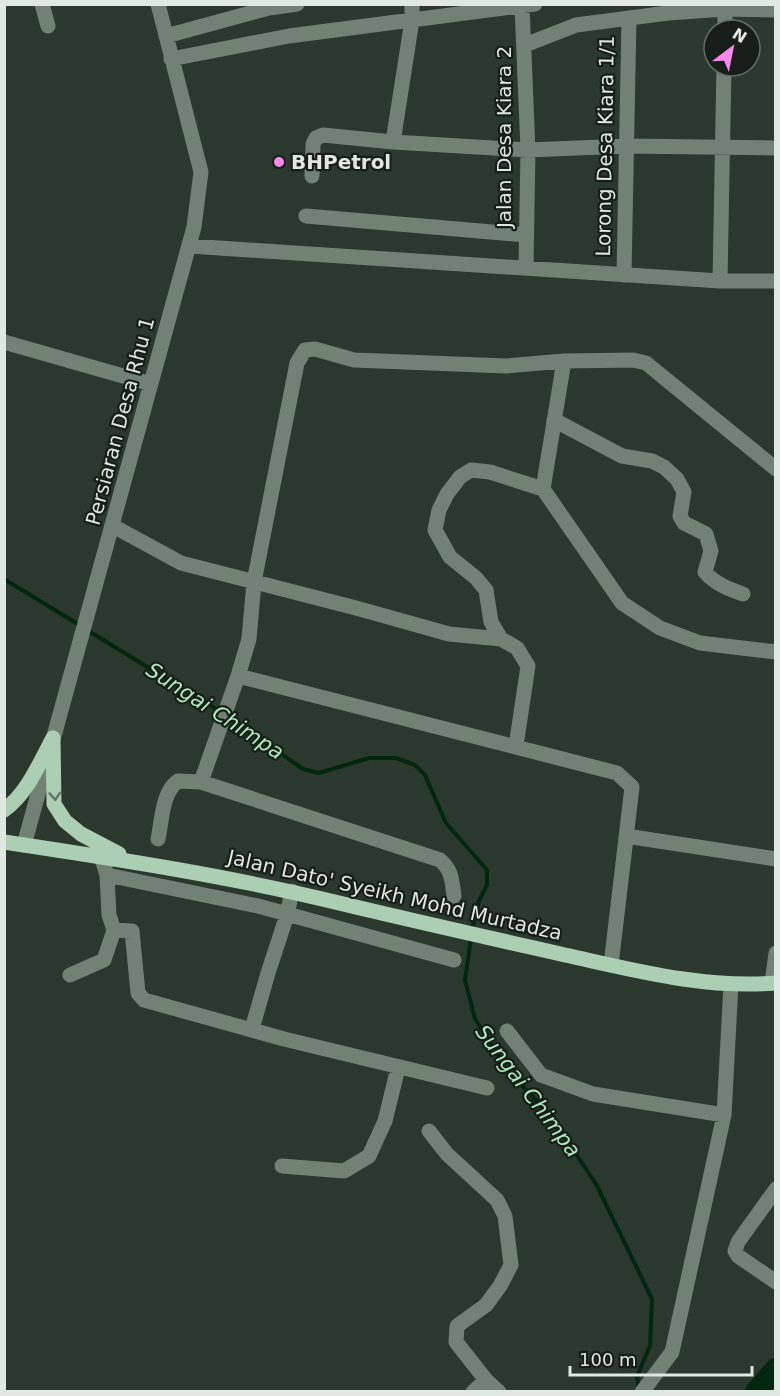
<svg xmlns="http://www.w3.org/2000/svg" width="780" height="1396" font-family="'DejaVu Sans',sans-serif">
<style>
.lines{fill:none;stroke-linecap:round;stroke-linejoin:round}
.stream{stroke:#01270f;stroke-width:4}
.river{stroke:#01270f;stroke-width:22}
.minor{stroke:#718274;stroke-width:15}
.major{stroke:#accfb3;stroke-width:15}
.oneway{stroke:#627666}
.poi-dot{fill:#f788eb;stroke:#171e19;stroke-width:2}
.labels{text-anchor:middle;stroke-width:4.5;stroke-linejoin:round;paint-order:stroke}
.street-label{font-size:20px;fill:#dfe8e1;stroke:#171e19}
.poi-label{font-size:20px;font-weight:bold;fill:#dfe8e1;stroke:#171e19;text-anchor:start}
.water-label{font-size:21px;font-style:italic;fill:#abeaba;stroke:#171e19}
</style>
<rect width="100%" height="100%" fill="#2a382d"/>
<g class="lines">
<path class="stream" d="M4 579 81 626
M87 630 221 712
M227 716 303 769 319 773 369 758H396L415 765 425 775 446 823 487 870V885L479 901 472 930
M471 938 465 980 475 1019 508 1071 550 1115 596 1184 652 1299 650 1346 637 1376 639 1389"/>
<path class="river" d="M756 1392 776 1369"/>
<path class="minor" d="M42 4 48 26
M522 6 528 150 526 268
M725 30V9
M166 36 269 8 297 4
M525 45 576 25 668 13 725 9 776 10
M171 59 289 36 535 4
M393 142 412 20V4
M312 176 313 144 316 138 323 135 393 142 528 150 626 146 776 148
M306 216 526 235
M189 246 720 281H776
M624 275 629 19
M720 281 724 66
M4 342 151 384
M554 420 622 456 652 461 664 467 677 479 684 492 680 516 684 523 706 534 711 551 705 572C715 584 729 589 743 594
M543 489 564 361
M113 526 181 563 356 608 449 634 501 639 517 648 528 666 516 746
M501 639 491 622 486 590 476 578 450 557 435 530 439 510 447 494 460 477 471 470 490 472 543 489 622 603 660 628 700 643 776 652
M238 676 617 773 632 787 611 965
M201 782 238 676 249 639 254 582 297 363 305 350 315 349 354 360 506 366 564 361 633 360 646 363 776 469
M626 836 776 859
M158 839C162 821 162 792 178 781L201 782 440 860C452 870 452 881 454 896
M24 845 194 227 201 172 158 4
M101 856 107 875 109 915 114 930 132 931 138 993 144 1000 284 1039 487 1088
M107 875 258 906 454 960
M70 975 104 960 114 930
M772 983 776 953
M252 1029 268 973 287 915 292 891
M507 1031 541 1075 593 1094 724 1115
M429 1131 447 1154 497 1200 505 1216 511 1265 500 1286 486 1305 457 1326 456 1342 486 1380 499 1392
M282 1166 344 1171 369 1156 385 1121 398 1068
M776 1189 738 1242 735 1251 738 1256 776 1282
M473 1392 486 1380
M642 1392 672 1352 724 1115 731 984"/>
<path class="major" d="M53 738 54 804 65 821 81 834 119 854
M4 810C27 794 40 762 53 738
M4 842C117 859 229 876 339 903 414 921 490 938 565 955 634 970 704 989 776 983"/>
</g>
<defs><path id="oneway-chevron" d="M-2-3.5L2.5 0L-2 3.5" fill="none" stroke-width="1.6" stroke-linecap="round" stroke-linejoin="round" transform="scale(1.5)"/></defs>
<use class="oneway" href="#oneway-chevron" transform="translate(55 796) rotate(86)"/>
<circle class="poi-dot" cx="279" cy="162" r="6"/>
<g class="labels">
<g class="street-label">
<text transform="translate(504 137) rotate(-90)" y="7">Jalan Desa Kiara 2</text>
<text transform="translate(605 146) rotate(-89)" y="7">Lorong Desa Kiara 1/1</text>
<text transform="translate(120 421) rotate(-75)" y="7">Persiaran Desa Rhu 1</text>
<text transform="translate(395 895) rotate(13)" y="7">Jalan Dato' Syeikh Mohd Murtadza</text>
</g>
<g class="poi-label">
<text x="291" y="169">BHPetrol</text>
</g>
<g class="water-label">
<text transform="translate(215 711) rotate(33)" y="7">Sungai Chimpa</text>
<text transform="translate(528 1091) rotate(53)" y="7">Sungai Chimpa</text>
</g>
</g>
<rect width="780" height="1396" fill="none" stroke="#dfe8e1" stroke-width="12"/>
<g transform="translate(732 48) rotate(32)"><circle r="28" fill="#171e19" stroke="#676f69" stroke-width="1.5"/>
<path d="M0-4.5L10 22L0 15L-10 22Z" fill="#f788eb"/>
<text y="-9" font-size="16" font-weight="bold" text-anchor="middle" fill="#dfe8e1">N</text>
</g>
<path d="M570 1366v9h182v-9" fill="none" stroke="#dfe8e1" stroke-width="3"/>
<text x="579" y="1366" font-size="18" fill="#dfe8e1" stroke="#171e19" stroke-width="4.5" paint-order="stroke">100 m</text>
</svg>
